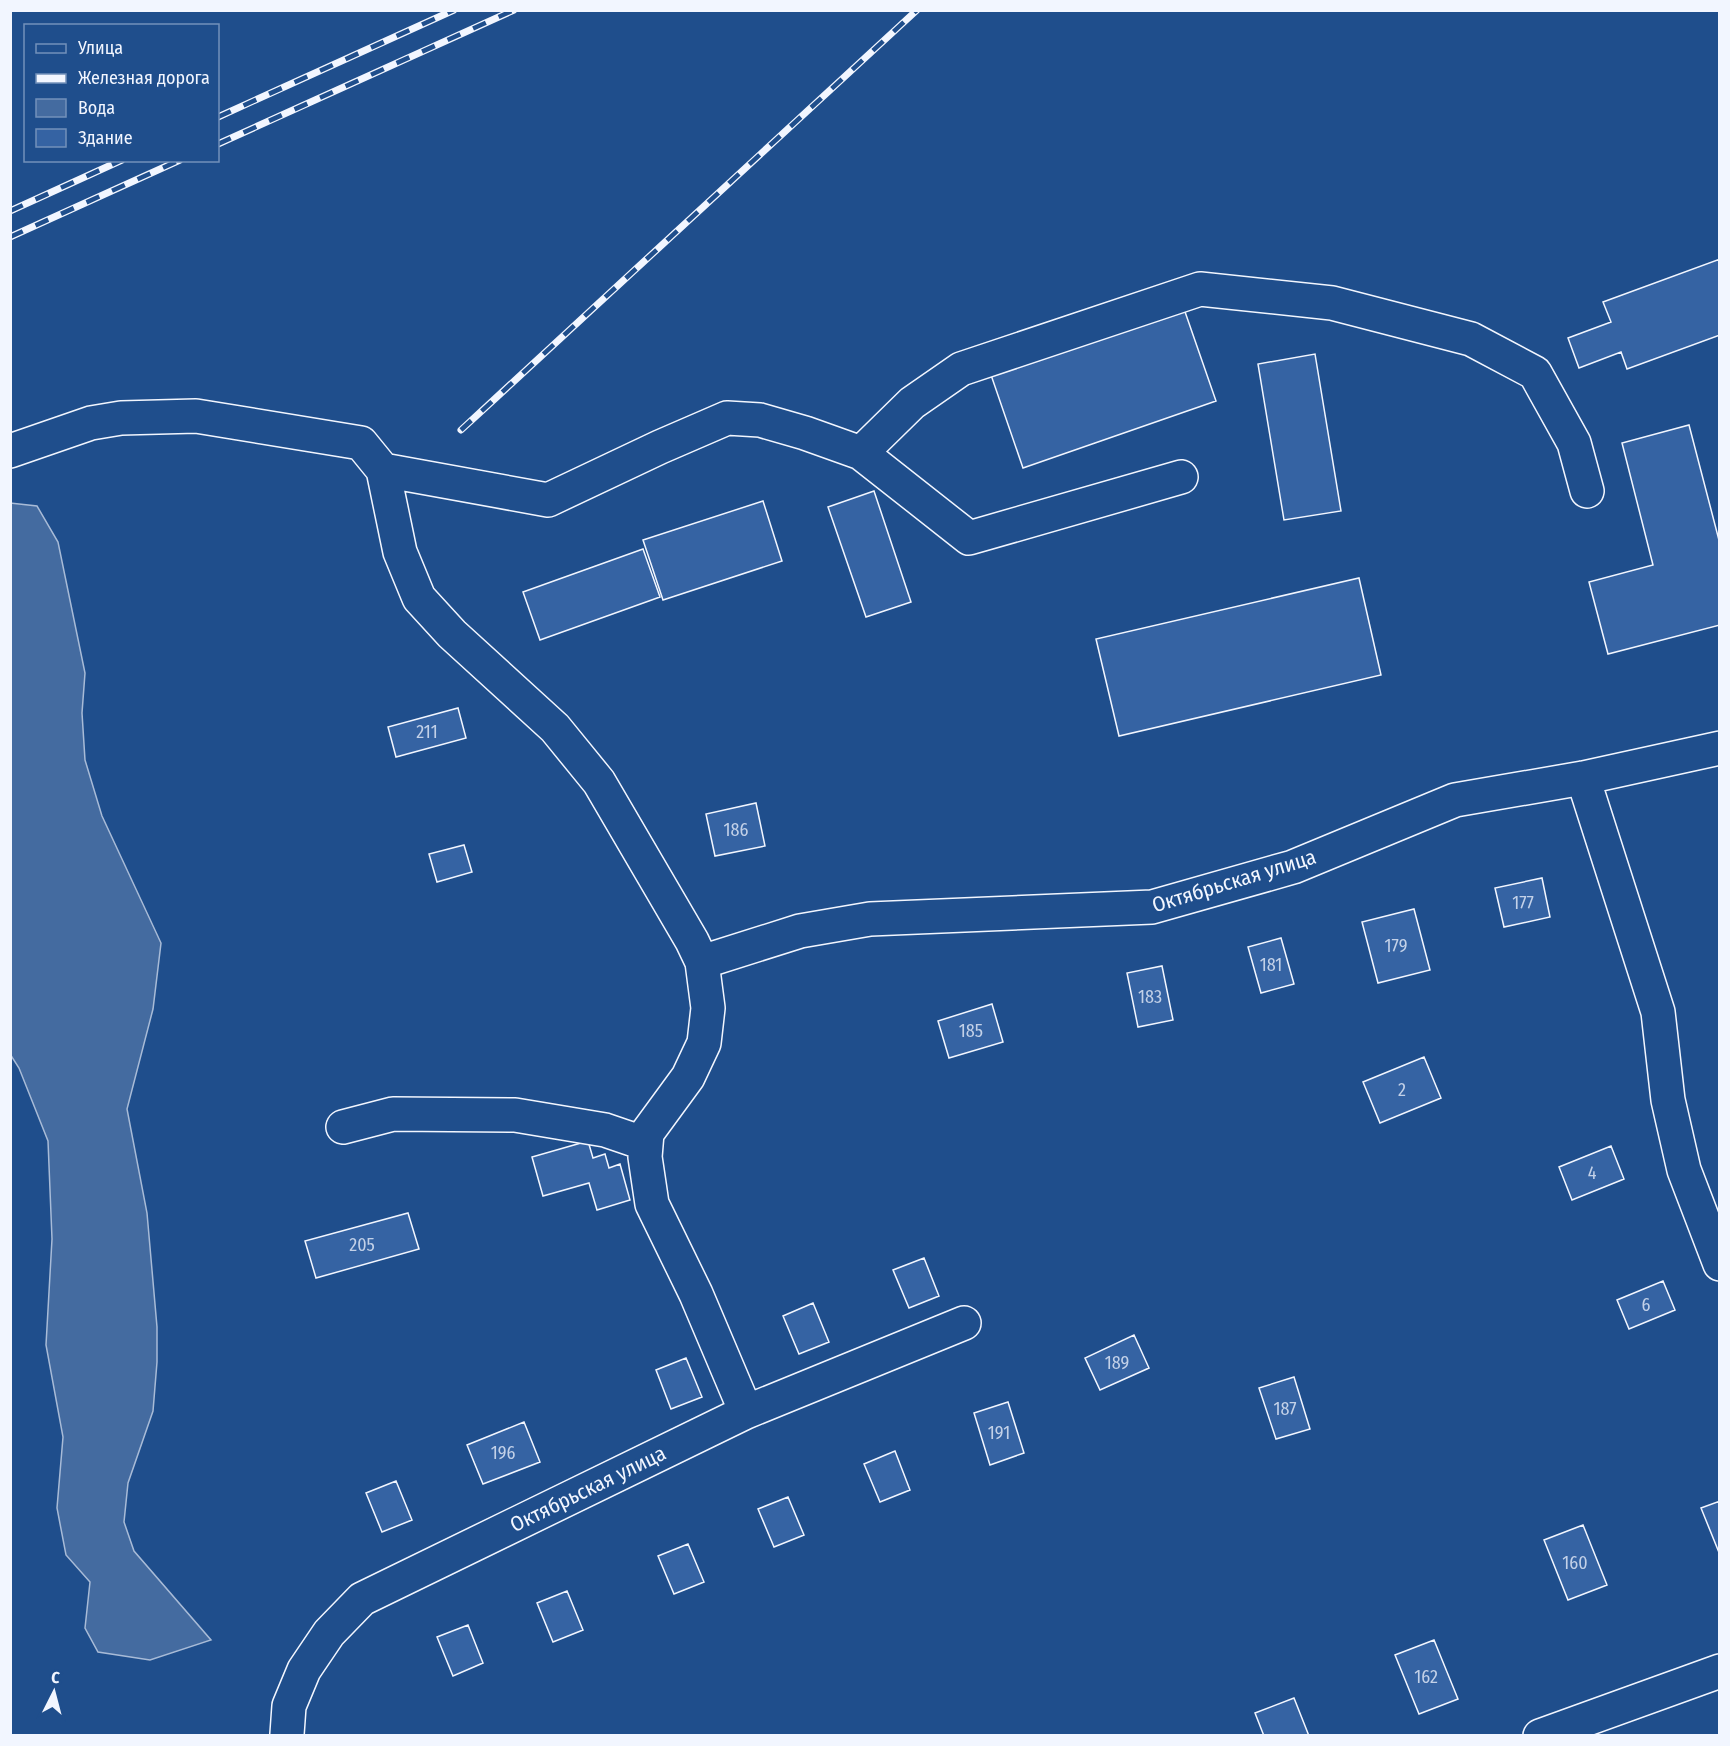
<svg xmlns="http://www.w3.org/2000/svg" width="1730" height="1746" font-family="'Fira Sans Condensed',sans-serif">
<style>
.water{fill:#446ba0;stroke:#a8bbd7;stroke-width:1.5}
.building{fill:#3563a3;stroke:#f2f6ff;stroke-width:1.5}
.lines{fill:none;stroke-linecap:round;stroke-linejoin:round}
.minor-casing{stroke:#f2f6ff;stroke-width:36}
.minor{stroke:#1f4e8c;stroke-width:33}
.rail-casing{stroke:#f2f6ff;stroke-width:7}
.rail{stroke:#1f4e8c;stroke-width:4.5;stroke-dasharray:14;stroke-linecap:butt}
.labels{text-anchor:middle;stroke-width:4.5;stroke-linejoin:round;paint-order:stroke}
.number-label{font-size:18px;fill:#c3d1e8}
.street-label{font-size:21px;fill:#f2f6ff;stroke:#1f4e8c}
</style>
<rect width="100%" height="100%" fill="#1f4e8c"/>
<path class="water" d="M10 503 37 506 58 542 85 673 82 713 85 760 102 816 161 943 153 1009 127 1109 147 1213 157 1327V1362L153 1411 128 1483 124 1522 134 1551 211 1640 150 1660 98 1652 85 1628 90 1582 66 1555 57 1508 63 1437 46 1345 52 1239 48 1141 19 1068 10 1054Z"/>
<path class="building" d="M1720 259V335L1627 369 1621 352 1579 368 1568 338 1611 322 1603 302Z
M1183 306 1216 401 1023 468 990 372Z
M1315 354 1341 511 1284 520 1258 364Z
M1689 425 1720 544V625L1608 654 1589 582 1653 565 1622 443Z
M874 491 911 602 866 617 828 507Z
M763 501 782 561 663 600 643 540Z
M643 549 660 597 540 640 523 592Z
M1359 578 1381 675 1119 736 1096 639Z
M458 708 466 738 396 757 388 727Z
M756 803 765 846 715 856 706 814Z
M464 845 472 872 437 882 429 854Z
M1542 878 1550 917 1504 927 1495 888Z
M1414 909 1430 970 1378 983 1362 922Z
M1281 938 1294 984 1261 993 1248 947Z
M1162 966 1173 1020 1138 1027 1127 973Z
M992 1004 1003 1042 949 1058 938 1021Z
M1424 1057 1441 1098 1380 1123 1363 1082Z
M588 1141 593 1158 605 1154 609 1168 620 1164 630 1200 597 1210 589 1183 543 1196 532 1157Z
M1611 1146 1624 1179 1572 1200 1559 1167Z
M408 1213 419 1249 316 1278 305 1241Z
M924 1258 939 1296 909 1308 893 1270Z
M1663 1281 1675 1310 1629 1329 1617 1300Z
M813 1303 829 1342 799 1354 783 1316Z
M1134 1335 1149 1368 1100 1390 1085 1358Z
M686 1358 702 1397 671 1409 656 1370Z
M1294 1377 1310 1429 1276 1439 1259 1388Z
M1008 1402 1024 1453 990 1465 974 1413Z
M524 1422 540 1462 483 1484 467 1445Z
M895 1451 910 1490 880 1502 864 1464Z
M396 1481 412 1520 382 1532 366 1493Z
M788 1497 804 1535 774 1547 758 1509Z
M1720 1501V1555L1701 1508Z
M1583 1525 1607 1585 1568 1600 1544 1540Z
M688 1544 704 1582 674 1594 658 1556Z
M567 1591 583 1630 553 1642 537 1603Z
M468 1625 483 1663 453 1676 437 1637Z
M1434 1640 1458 1699 1419 1714 1395 1655Z
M1294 1698 1309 1736H1264L1255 1713Z"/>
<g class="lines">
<defs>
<path id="minor" d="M10 451 91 423 121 418 196 416 361 443 383 470 400 552 419 598 452 634 555 728 599 782 692 941 702 962 708 1008 704 1043 688 1077 647 1133 645 1157 652 1204 696 1294 746 1412
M861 453 912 403 961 369 1200 289 1332 303 1471 339 1535 373 1574 443 1587 491
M383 470 548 500 660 447 727 418 760 420 805 433 861 453 969 538 1181 477
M1583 778 1658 1012 1668 1100 1684 1170 1720 1264
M702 962 800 931 870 919 1152 907 1293 867 1455 800 1583 778 1720 748
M343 1127 393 1114 515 1115 605 1130 646 1144
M287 1734 289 1706 304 1670 329 1633 362 1599 746 1412 964 1323
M1540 1736 1720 1671"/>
</defs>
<use href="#minor" class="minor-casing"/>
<use href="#minor" class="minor"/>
<defs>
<path id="rail" d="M218 117 454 10
M218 144 514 10
M10 211 122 160
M10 237 180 160
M461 430 917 10"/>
</defs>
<use href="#rail" class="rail-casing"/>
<use href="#rail" class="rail"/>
</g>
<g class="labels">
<g class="number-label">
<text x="427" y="738">211</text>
<text x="736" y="836">186</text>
<text x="1523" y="909">177</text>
<text x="1396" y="952">179</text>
<text x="1271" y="971">181</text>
<text x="1150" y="1003">183</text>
<text x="971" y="1037">185</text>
<text x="1402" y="1096">2</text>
<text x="1592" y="1179">4</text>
<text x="362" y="1251">205</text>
<text x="1646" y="1311">6</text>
<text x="1117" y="1369">189</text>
<text x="1285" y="1415">187</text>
<text x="999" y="1439">191</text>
<text x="503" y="1459">196</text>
<text x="1575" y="1569">160</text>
<text x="1426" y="1683">162</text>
</g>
<g class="street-label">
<text transform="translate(1234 881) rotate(-17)" y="7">Октябрьская улица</text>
<text transform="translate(588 1489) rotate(-26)" y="7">Октябрьская улица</text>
</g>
</g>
<rect width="1730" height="1746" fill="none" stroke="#f2f6ff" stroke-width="24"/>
<rect x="24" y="24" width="195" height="138" fill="#1f4e8c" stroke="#7391ba" stroke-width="1.5"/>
<rect x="36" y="44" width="30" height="9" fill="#1f4e8c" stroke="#7391ba" stroke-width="1.5"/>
<text x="78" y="54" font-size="18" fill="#f2f6ff">Улица</text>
<rect x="36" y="74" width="30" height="9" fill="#f2f6ff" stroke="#7391ba" stroke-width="1.5"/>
<text x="78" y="84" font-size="18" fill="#f2f6ff">Железная дорога</text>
<rect x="36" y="99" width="30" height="18" fill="#446ba0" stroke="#7391ba" stroke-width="1.5"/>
<text x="78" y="114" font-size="18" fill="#f2f6ff">Вода</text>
<rect x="36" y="129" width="30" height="18" fill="#3563a3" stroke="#7391ba" stroke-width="1.5"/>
<text x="78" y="144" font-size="18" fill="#f2f6ff">Здание</text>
<g transform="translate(54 1692) rotate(6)" stroke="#1f4e8c" stroke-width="4.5" paint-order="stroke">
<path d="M0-4.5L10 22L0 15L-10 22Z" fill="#f2f6ff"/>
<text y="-9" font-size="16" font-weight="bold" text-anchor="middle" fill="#f2f6ff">С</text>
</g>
</svg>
